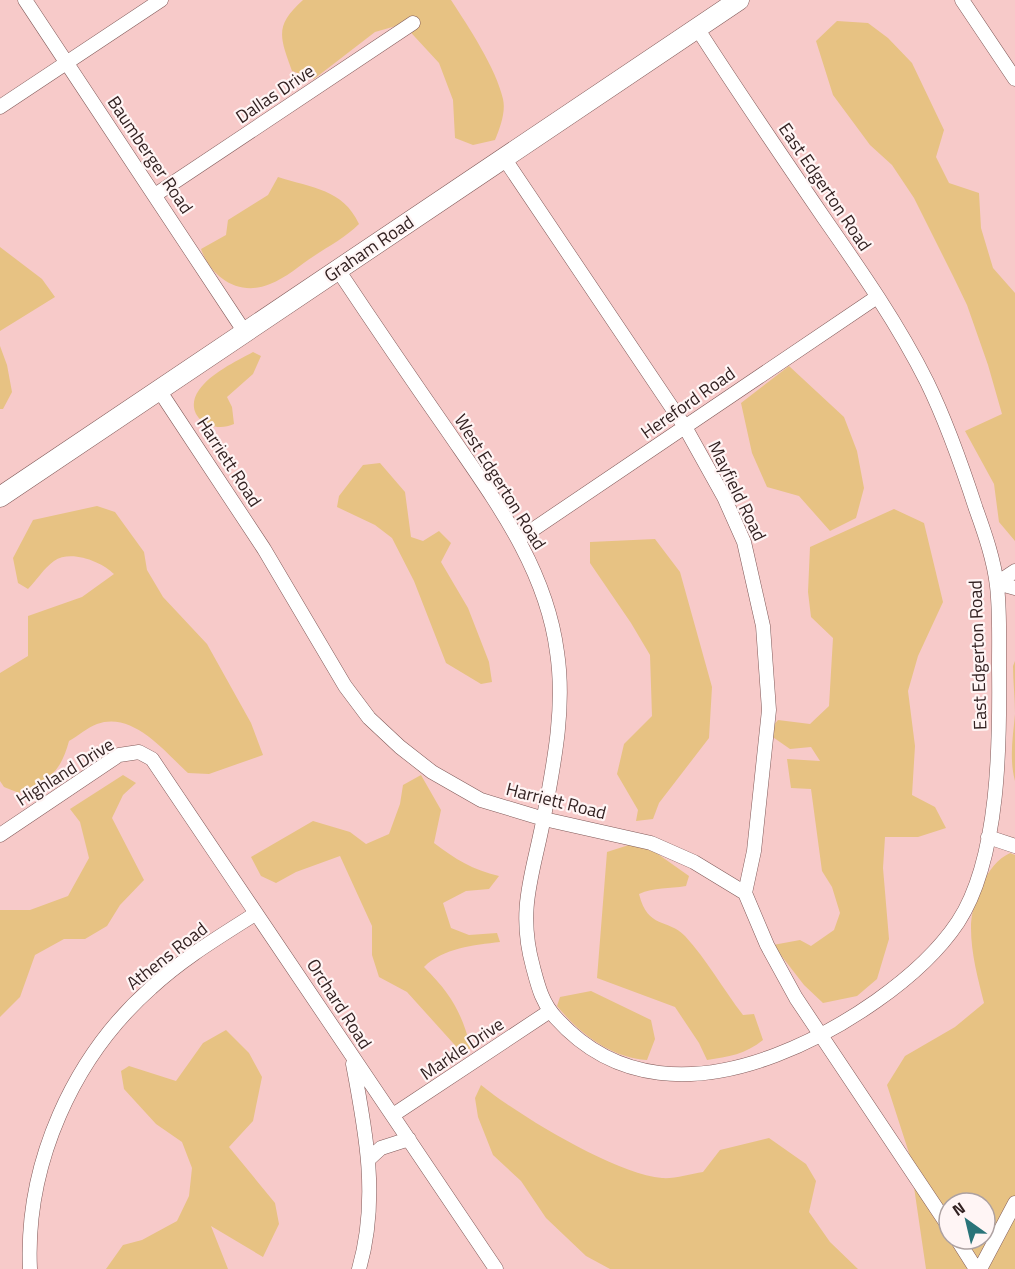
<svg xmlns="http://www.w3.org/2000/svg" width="1015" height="1269" font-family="'Titillium Web',sans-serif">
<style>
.green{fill:#e7c283;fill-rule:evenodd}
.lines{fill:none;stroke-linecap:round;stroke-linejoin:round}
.minor-casing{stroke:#805a59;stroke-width:15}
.secondary-casing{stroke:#805a59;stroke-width:21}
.minor{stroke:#fff;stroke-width:14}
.secondary{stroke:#fff;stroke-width:20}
.labels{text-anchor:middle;stroke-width:4.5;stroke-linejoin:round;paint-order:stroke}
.street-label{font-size:18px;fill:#322;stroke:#fff5f5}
</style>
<rect width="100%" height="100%" fill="#f7cac9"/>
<path class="green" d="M303 0H451C468 26 496 68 503 99 506 112 500 128 495 140L473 145 455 138 453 100 439 63 403 24 375 32 314 79 292 71C280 37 274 26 303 0Z
M837 21 868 23 888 38 912 63 944 130 936 157 949 183 979 193 981 228 993 268 1015 293V541L999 522 994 484 965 431 1002 414 988 365 967 305 954 278 914 198 892 165 870 145 833 95 816 41Z
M278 177C312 188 343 189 359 224 346 237 329 246 314 256 300 265 286 278 270 284 240 297 211 278 201 249L226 235 228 220 268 195Z
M0 247 42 279 55 297 0 331Z
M0 346 7 365 12 392 3 409H0Z
M253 352 261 356 253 374 227 397 232 407 234 424C210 435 182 414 199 390 211 373 235 362 253 352Z
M789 366 844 417 857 451 864 488 856 518 830 531 799 496 767 487 752 453 741 403Z
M380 463 405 492 411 537 423 541 439 531 451 543 441 562 468 608 489 662 492 682 481 684 446 663 414 581 392 538 375 525 337 507 339 496 363 465Z
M97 506 115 512 144 552 147 570 163 597 207 644 251 723 263 755 209 774 188 773C165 752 133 711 97 724 88 727 78 736 69 741 60 774 49 779 19 793L4 787 0 781V673L28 656V616L82 597 114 574C102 562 71 549 54 561 44 568 36 581 28 589L18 583 13 558 33 520Z
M894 509 924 523 943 602 918 656 908 691 915 746 912 795 935 807 946 828 918 837H885L883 868 889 939 877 979 857 996 823 1003 804 985 773 945 800 940 811 946 834 930 840 913 832 887 822 871 811 789 791 788 787 759 820 761 811 747 790 749 767 733 778 720 810 724 829 706 833 638 811 617 808 592 810 547Z
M655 539 680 572 712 687 709 738 659 803 653 819 636 821 638 810 617 774 624 744 652 716 650 655 631 623 590 563V542Z
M1015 661V781C1009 758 1013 737 1015 714 1015 698 1013 681 1013 666Z
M123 775 136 783 123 795 112 818 144 880 120 905 107 926 85 939H64L35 955 20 997 0 1017V910H30L68 896 89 858 80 822 70 809Z
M421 775 441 810 434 843C455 859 473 870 499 876L489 889 466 891 443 903 451 928 469 935 497 933 500 942C474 945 443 948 424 967 451 994 461 1011 471 1048L462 1053 407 992 379 977 372 955V926L340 856 296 872 276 883 261 876 251 857 313 821 350 832 366 844 389 834 400 804 403 785Z
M632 844 655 852 689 876 686 886C669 889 654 887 639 894 648 930 668 918 685 936 707 960 723 989 743 1015L754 1014 763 1040C746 1054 728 1057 707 1060L699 1043 675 1007 597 978 607 852Z
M1010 853 1015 855V1269H926L909 1153 887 1085 905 1056 955 1027 984 1003C978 979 971 954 971 928 971 903 986 864 1010 853ZM949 1203H985V1239H949Z
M591 991 651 1020 655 1039 647 1060C611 1058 579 1033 557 1006L560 997Z
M226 1030 249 1053 262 1077 253 1121 229 1147 275 1203 279 1224 263 1257 211 1226 228 1269H106L123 1245 142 1240 177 1221 189 1196 192 1168 182 1142 156 1124 124 1089 121 1071 129 1066 176 1081 203 1043Z
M481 1085C518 1115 615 1174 662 1178 674 1179 690 1174 703 1172L720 1150 769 1138 806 1164 816 1181 809 1212 830 1242 858 1269H610L586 1256 546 1218 521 1181 493 1155 478 1117 475 1098Z"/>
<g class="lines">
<defs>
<path id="minor" d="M25 0 244 331
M962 0 1015 79
M0 107 161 0
M504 158 685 427 724 497 744 542 763 626 769 710 754 851 745 893
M155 195 413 23
M338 270C374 324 410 377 447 430 494 499 546 567 557 652 565 705 555 758 545 811 535 870 516 906 533 967 538 986 542 1003 556 1018 616 1085 697 1085 776 1055 839 1031 920 979 958 922 1000 858 1000 740 999 666 999 640 1000 612 997 586 994 560 985 534 976 509 962 466 947 423 927 382 898 324 861 271 824 218 781 155 738 92 697 28
M159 390 264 549 345 686 369 718 400 747 432 772 481 800 544 819 651 843 694 862 745 893 767 945 796 998 949 1227
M519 539 877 297
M997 583 1015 571
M997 583 1015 588
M0 835 119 755 139 752 152 759 496 1269
M988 837 1015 846
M353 1064C366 1132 379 1200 359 1269
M393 1115 550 1011
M369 1159 381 1148 409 1139
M957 1239 976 1269
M30 1269C25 1164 73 1057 151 988 182 959 219 937 255 914
M980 1269 1015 1203"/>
<path id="secondary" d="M0 497 739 0"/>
</defs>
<use href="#minor" class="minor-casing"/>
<use href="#secondary" class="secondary-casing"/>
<use href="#minor" class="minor"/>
<use href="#secondary" class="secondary"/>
</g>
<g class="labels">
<g class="street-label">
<text transform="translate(275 94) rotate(-34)" y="6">Dallas Drive</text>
<text transform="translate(150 155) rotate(56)" y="6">Baumberger Road</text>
<text transform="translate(825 187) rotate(56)" y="6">East Edgerton Road</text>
<text transform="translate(369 249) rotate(-34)" y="6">Graham Road</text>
<text transform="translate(688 403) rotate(-35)" y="6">Hereford Road</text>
<text transform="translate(229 462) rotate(57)" y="6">Harriett Road</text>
<text transform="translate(500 482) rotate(58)" y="6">West Edgerton Road</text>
<text transform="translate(737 491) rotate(64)" y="6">Mayfield Road</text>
<text transform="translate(978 655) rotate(-92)" y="6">East Edgerton Road</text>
<text transform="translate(65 772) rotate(-32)" y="6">Highland Drive</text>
<text transform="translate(556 801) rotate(14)" y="6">Harriett Road</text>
<text transform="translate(167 956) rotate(-38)" y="6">Athens Road</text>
<text transform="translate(339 1004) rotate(57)" y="6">Orchard Road</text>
<text transform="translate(462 1049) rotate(-34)" y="6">Markle Drive</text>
</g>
</g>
<g transform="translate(967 1221) rotate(326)"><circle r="28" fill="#fff5f5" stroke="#ada1a1" stroke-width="1.5"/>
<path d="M0-4.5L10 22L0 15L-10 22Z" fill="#2a7479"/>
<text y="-9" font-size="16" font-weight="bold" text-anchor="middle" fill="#332222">N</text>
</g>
</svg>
